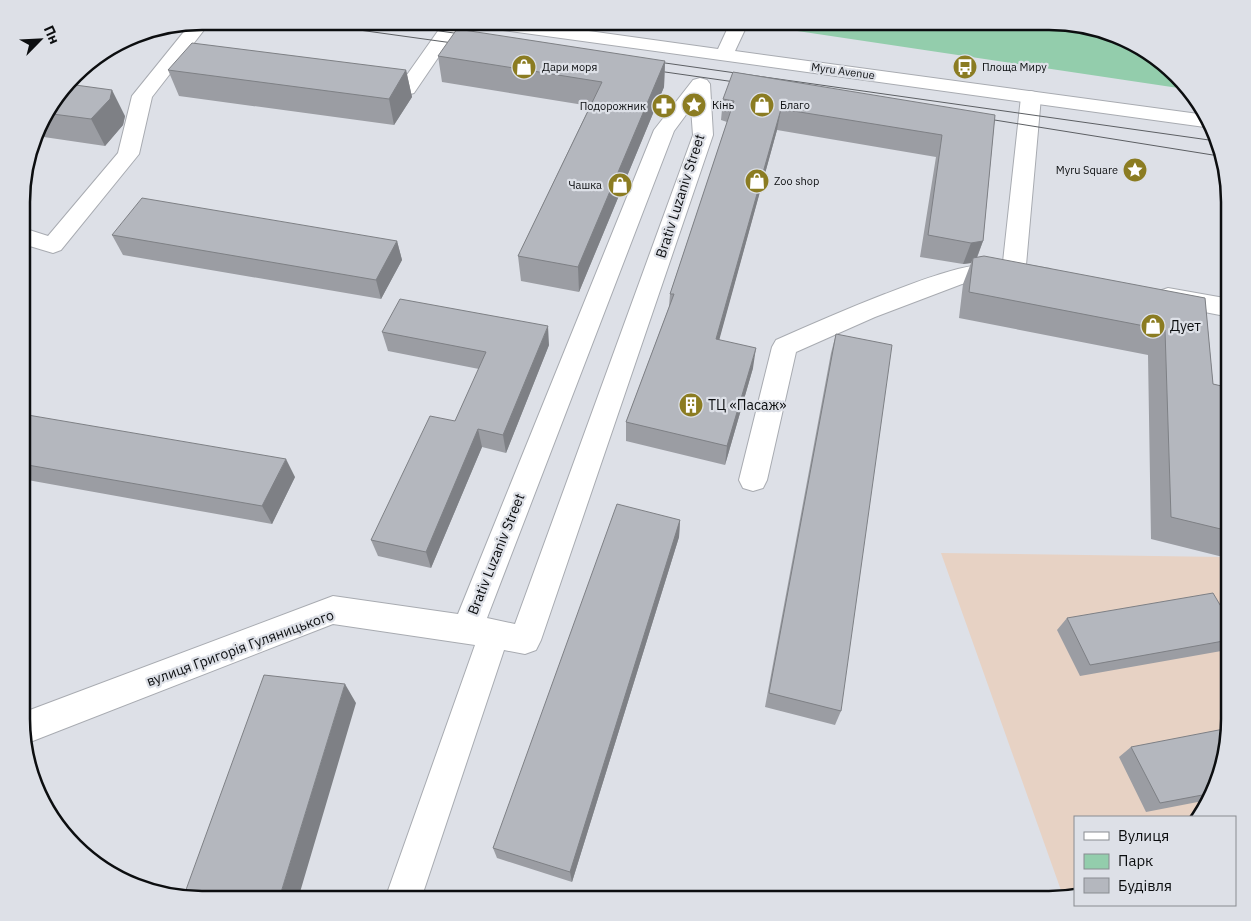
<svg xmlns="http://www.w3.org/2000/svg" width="1251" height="921" font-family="'IBM Plex Sans',sans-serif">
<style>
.education{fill:#e7d2c4}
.green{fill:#93cdac}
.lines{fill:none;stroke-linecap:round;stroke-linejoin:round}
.minor-casing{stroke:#a8abb1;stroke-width:2}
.major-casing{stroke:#a8abb1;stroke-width:2}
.minor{fill:#fff;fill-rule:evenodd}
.major{fill:#fff;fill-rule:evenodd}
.tram{stroke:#5c5f63;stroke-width:1}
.wall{fill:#9b9da3}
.shaded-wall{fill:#7e8085}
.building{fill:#b4b7be;stroke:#7e8085}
.labels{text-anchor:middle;stroke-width:4.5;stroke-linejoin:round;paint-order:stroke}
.far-poi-label{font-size:11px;fill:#0c0e10;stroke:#dde0e7;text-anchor:start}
.far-street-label{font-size:11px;fill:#0c0e10;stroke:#dde0e7}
.street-label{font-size:14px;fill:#0c0e10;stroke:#dde0e7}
.poi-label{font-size:14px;fill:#0c0e10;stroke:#dde0e7;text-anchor:start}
.rim{fill:none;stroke:#0c0e10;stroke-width:2.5}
</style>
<rect width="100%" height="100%" fill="#dde0e7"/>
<path class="education" d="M941 553 1223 557 1229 572V731L1216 788 1198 817H1075V894L1063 896Z"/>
<path class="green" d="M786 22H1060L1118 35 1168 66 1185 89 784 29Z"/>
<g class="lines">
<defs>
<path id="minor" d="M202 21H211L152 97 139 154 135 159 61 250 53 253 23 244V228L48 236 118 153 132 96 191 23Z
M445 21H463L414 93 407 95 400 93 397 89Z
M700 78 707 80 710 84 713 135 541 640 536 650 525 654 504 650 421 899H385L475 645 333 624 25 744 22 731V713L333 596 458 614 654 130 693 80ZM691 108 693 135 515 624 487 618 674 131Z
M1031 91 1038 93 1041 97 1026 265 1050 269 1054 275 1050 281 1042 283 1008 277 962 284 875 317 796 352 767 480 763 488 753 491 743 488 739 480 772 347 776 340C812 324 849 308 885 294 924 279 962 264 1003 262L1021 97 1024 93Z
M1168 288 1230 299V317L1159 303 1156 297 1159 291Z"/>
<path id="major" d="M465 21H517L718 49 731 21H749L735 51 1206 115 1212 128 474 26 468 25Z"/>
</defs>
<use href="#minor" class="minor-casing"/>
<use href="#major" class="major-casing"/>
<use href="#minor" class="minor"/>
<use href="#major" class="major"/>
<path class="tram" d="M294 21 460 44
M369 21 468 35
M651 61 1216 141
M651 70 742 83
M982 118 1219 156"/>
</g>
<path class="wall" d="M672 21H698L696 26Z
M438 56 665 61 664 87 579 292 521 281 518 256 590 106 442 82Z
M168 70H406L412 97 394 125 179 96Z
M723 99 995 115 983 241 977 258 1205 298 1213 384 1230 388 1229 550 1223 557 1151 539 1148 355 959 318 963 284 971 263 963 264 920 257 936 157 777 130 719 339 753 368 725 465 626 441V422L669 307 670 294 727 122 721 120Z
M45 112 125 116 123 125 105 146 37 136Z
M112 235 397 241 402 260 381 299 123 255Z
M382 332 549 345 506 453 482 447 431 568 378 556 371 540 455 421 479 369 388 351Z
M836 334 841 711 835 725 765 707 831 353Z
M22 414 295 477 272 524 22 479Z
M680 520 679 537 572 882 497 858 493 848Z
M1067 618 1229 620V648L1227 650 1080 676 1057 630Z
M1131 747 1216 788 1208 800 1146 812 1119 757Z"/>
<path class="shaded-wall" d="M665 61 664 87 579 292 578 267Z
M406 70 412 97 394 125 389 99Z
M112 90 125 116 123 125 105 146 91 119Z
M781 109 777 130 714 359 716 339Z
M397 241 402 260 381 299 376 280Z
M983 241 975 262 973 258 971 263 963 264 971 243Z
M548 326 549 345 506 453 503 435Z
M756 348 753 368 725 465 727 446Z
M478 429 482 447 431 568 426 552Z
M286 459 295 477 272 524 262 506Z
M680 520 679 537 572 882 570 872Z
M345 684 356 703 298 899H279Z"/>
<path class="building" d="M457 29 665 61 578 267 518 256 602 82 438 56Z
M192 43 406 70 389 99 168 70Z
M733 72 995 115 983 241 971 243 928 235 942 135 781 109 716 339 756 348 727 446 626 422 674 294H670L734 101 723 99Z
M68 84 112 90 110 99 91 119 45 113Z
M142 198 397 241 376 280 112 235Z
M984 256 1205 298 1213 384 1230 388 1229 531 1171 517 1165 330 969 292 973 258Z
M400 299 548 326 503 435 478 429 426 552 371 540 430 416 455 421 486 352 382 332Z
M836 334 892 345 841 711 769 693Z
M22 414 286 459 262 506 22 464Z
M617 504 680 520 570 872 493 848Z
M1213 593 1229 620V640L1090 665 1067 618Z
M264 675 345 684 279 899H191L183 898Z
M1229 728 1216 788 1213 793 1160 803 1131 747Z"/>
<defs>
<symbol id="shop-disc" viewBox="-11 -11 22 22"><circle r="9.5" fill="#8b7c22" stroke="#dde0e7"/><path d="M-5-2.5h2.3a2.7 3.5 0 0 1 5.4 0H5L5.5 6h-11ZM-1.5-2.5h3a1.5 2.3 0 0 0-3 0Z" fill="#fff"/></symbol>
<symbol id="bus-disc" viewBox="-11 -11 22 22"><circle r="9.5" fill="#8b7c22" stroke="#dde0e7"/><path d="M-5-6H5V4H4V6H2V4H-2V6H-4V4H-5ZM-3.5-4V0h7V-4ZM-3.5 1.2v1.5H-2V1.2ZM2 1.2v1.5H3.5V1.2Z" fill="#fff"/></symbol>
<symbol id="sight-disc" viewBox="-11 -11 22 22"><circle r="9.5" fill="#8b7c22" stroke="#dde0e7"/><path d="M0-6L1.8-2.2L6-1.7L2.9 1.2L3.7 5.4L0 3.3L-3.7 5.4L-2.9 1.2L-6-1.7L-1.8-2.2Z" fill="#fff"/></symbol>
<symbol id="pharmacy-disc" viewBox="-11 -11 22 22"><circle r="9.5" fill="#8b7c22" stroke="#dde0e7"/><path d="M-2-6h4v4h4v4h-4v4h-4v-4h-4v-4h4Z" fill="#fff"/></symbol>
<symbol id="building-disc" viewBox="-11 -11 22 22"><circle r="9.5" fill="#8b7c22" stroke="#dde0e7"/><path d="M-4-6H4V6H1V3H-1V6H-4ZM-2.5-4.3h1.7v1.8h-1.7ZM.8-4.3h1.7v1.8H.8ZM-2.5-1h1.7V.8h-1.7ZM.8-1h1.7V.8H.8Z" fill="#fff"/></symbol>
</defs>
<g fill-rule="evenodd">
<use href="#shop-disc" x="510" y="53" width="28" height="28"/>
<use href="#bus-disc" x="951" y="53" width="28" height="28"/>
<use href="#sight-disc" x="680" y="91" width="28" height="28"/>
<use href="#shop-disc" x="748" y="91" width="28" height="28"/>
<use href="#pharmacy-disc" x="650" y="92" width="28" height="28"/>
<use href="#sight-disc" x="1121" y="156" width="28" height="28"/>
<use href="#shop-disc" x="743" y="167" width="28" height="28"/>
<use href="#shop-disc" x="606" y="171" width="28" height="28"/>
<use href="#shop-disc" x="1139" y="312" width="28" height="28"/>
<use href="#building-disc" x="677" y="391" width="28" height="28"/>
</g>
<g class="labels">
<g class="far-poi-label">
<text x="542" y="71">Дари моря</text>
<text x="982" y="71">Площа Миру</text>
<text x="712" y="109">Кінь</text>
<text x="780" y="109">Благо</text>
<text x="646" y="110" text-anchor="end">Подорожник</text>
<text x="1118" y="174" text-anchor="end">Myru Square</text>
<text x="774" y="185">Zoo shop</text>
<text x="602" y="189" text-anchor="end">Чашка</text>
</g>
<g class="far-street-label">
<text transform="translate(843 71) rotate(8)" y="4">Myru Avenue</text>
</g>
<g class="street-label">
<text transform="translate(680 196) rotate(-72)" y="5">Brativ Luzaniv Street</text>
<text transform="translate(496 554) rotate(-68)" y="5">Brativ Luzaniv Street</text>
<text transform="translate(240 648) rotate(-20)" y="5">вулиця Григорія Гуляницького</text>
</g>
<g class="poi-label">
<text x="1170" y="331">Дует</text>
<text x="708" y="410">ТЦ «Пасаж»</text>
</g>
</g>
<path d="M0 0H1251V921H0ZM202 30H1049A172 172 0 0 1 1221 202V719A172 172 0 0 1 1049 891H202A172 172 0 0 1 30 719V202A172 172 0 0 1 202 30Z" fill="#dde0e7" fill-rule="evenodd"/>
<path class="rim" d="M202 30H1049A172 172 0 0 1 1221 202V719A172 172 0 0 1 1049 891H202A172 172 0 0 1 30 719V202A172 172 0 0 1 202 30Z"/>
<rect x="1074" y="816" width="162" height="90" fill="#dde0e7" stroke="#898c91"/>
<rect x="1084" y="832" width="25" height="8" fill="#ffffff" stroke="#898c91"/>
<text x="1118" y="841" font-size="15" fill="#0c0e10">Вулиця</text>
<rect x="1084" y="854" width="25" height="15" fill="#93cdac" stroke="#898c91"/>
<text x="1118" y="866" font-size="15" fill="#0c0e10">Парк</text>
<rect x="1084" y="878" width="25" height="15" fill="#b4b7be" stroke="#898c91"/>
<text x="1118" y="891" font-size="15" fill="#0c0e10">Будівля</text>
<g transform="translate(40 40) rotate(66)" stroke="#dde0e7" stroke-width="4" paint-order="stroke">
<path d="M0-4L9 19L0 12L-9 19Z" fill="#0c0e10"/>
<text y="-8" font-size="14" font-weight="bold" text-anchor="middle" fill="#0c0e10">Пн</text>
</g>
</svg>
